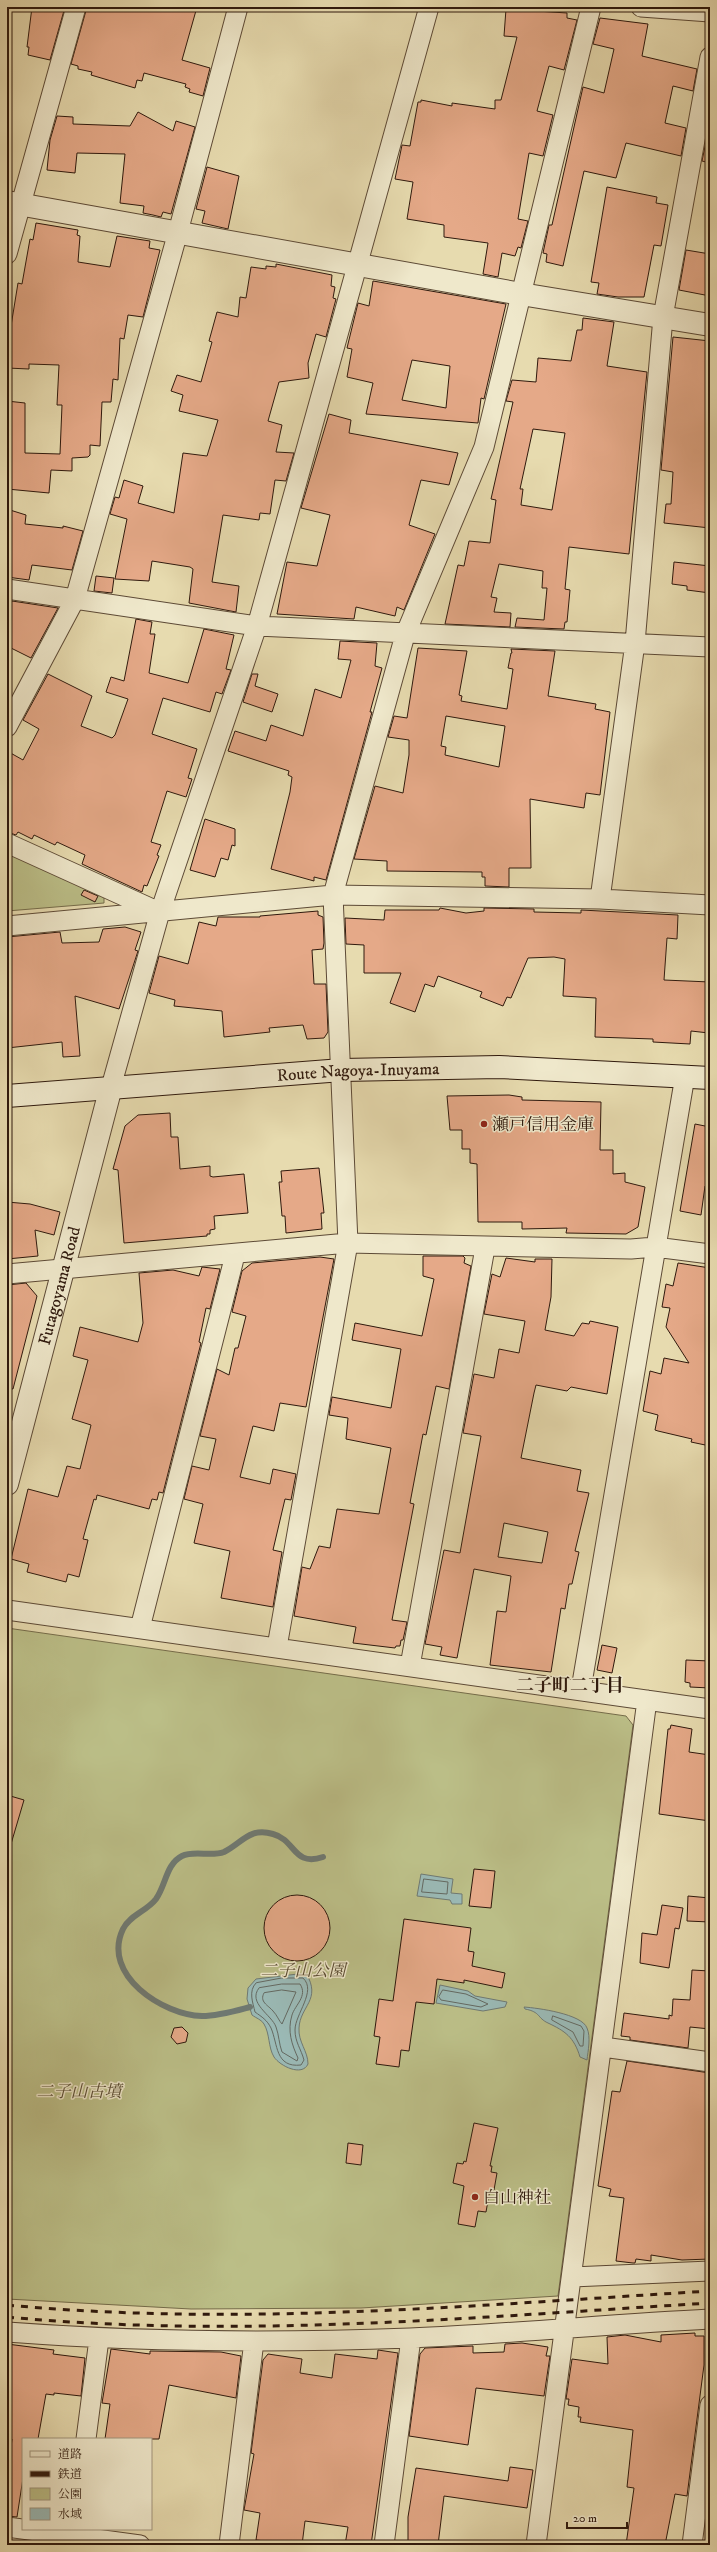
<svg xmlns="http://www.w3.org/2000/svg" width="717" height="2552" font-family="'IM FELL DW Pica','Noto Serif JP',serif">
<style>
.green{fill:#bbbe87;stroke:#756c4a}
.water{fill:#9ab9b5;stroke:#6f7972}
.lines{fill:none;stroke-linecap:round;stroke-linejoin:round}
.shore{stroke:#646961;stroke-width:1}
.stream{stroke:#6f7972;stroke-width:6}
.building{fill:#e5a988;stroke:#2f190d;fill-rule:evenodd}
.minor-casing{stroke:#5d4a36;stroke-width:21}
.tertiary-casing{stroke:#5d4a36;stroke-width:24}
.secondary-casing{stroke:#2f190d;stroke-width:24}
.minor{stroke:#efe8cb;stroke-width:19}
.tertiary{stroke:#efe8cb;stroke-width:22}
.secondary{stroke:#efe8cb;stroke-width:22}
.rail{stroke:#2f190d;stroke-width:3;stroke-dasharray:7 7;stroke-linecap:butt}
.poi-dot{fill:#8f2418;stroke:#efe8cb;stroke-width:1.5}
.labels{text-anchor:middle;stroke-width:3;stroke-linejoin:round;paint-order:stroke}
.street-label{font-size:17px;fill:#2f190d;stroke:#efe8cb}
.poi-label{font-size:17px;fill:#2f190d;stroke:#efe8cb;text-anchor:start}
.park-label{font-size:17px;font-style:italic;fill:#594b32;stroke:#efe8cb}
.neighbourhood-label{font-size:18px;font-weight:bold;fill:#2f190d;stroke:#efe8cb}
</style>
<rect width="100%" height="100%" fill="#e7dbaf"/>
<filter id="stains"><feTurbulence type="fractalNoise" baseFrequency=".005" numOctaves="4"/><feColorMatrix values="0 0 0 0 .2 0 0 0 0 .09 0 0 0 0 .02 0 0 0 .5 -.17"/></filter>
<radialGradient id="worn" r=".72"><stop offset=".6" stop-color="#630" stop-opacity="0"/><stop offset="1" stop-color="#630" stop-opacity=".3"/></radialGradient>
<path class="green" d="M7 852 104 895V903L7 911Z
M7 1628 626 1716 633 1725 558 2296 361 2308 191 2309 7 2299Z"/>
<path class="water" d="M421 1874 453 1879 451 1893 462 1894V1904H452L450 1900 417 1896Z
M306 1973C322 2000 300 2006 299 2028 298 2042 308 2051 308 2064 302 2077 280 2066 274 2057 268 2047 270 2034 264 2024 262 2020 256 2018 252 2015L247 1999 248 1988 256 1979Z
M440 1985 468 1991 475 1996 507 2002 505 2007 483 2011 436 2003Z
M524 2007C538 2008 582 2014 587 2028 591 2037 588 2051 587 2060L580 2057C574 2037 565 2031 548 2023 537 2018 541 2012 525 2009Z"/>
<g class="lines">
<path class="shore" d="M424 1879 448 1882 447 1894 422 1892Z
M282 1978H303C317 1991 295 2014 295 2030 295 2042 301 2049 304 2060L301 2065C275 2068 278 2044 271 2028 267 2020 262 2017 255 2012 253 2003 248 1991 256 1983Z
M282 1984H300C308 1996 295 2005 292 2015 287 2031 292 2045 298 2058L297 2061 282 2052C279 2044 279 2035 276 2027 272 2015 247 2003 259 1988Z
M282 1990 296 1992 282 2024C279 2021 277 2015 273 2011 268 2005 259 2002 264 1993Z
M443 1990 466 1994 488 2004 481 2007 441 2000 439 1997Z
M553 2016 581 2026 584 2031 583 2046H580L573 2032 552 2020Z"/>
<path class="stream" d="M250 2007C235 2011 218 2016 202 2016 163 2015 101 1975 123 1929 130 1915 147 1911 156 1899 166 1885 166 1864 182 1856 194 1850 211 1857 224 1852 242 1843 249 1827 273 1834 296 1840 293 1867 323 1857"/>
</g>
<path class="building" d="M32 7H65L50 60 28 55 29 47H27Z
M87 7H197L182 60 210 68 203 96 189 92 190 89 185 87 186 84 144 73 142 81 137 80 135 88 91 75 92 72 78 69V66L71 64Z
M506 9 567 13V18L577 20 564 70 549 66 537 111 553 115 543 156 529 153 518 219 528 221 521 248 518 247 515 256 502 253 498 277 483 274 488 243 444 237V225L407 219 413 182 395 179 402 145 410 146 418 102H421V100L452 106V103L495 109V100H501L517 37 504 36Z
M600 18 648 24 642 56 697 69 693 91 673 86 665 123 686 128 681 156 626 143 616 178 584 171 563 266 546 262 547 254 543 253 549 225H552L583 87 604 93 614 49 593 44Z
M138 112 173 131 176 121 195 127 171 214 163 212 161 217 153 215 143 213 144 206 120 203 125 154 77 153 75 173 47 170 50 140 57 116 73 117V124L130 126Z
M708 132 710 133V144L706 162 702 161Z
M207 167 239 176 228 229 202 223 205 211 196 209Z
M607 187 657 197 656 203 668 205 661 246 654 245 644 297H618L597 294 599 283 591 282Z
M36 223 78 230 77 235 80 236 78 262 110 267 117 236 150 241 149 248 160 250 143 317 128 315 124 339 120 338 118 380 113 379 111 402H102L100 446 90 445V455L88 457 72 458V471L51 470 49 493 7 489V401L25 403V453L60 454 62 405H57L59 365 29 364V369L7 368V326H11L18 283 22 284 30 239 33 240Z
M686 250 710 254V296L679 290Z
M276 264 332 275 331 286 335 287 333 298 336 299 326 337 316 334 308 363 309 378 279 382 268 421 282 425 276 452 294 453 286 481 275 480 270 514 260 513 259 520 223 515 212 582 239 586 236 612 189 603 193 569 190 567 152 561 149 581 115 579 127 519 110 514 115 497 119 498 124 480 143 486 138 503 174 513 183 453 207 456 218 420 179 411 183 395 171 391 177 375 201 382 212 342 209 341 217 312 238 317 240 297 246 298 251 267 266 269V266L276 267Z
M373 281 506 304 484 399 481 398 478 423 366 414 373 383 347 377 352 349 347 348 358 303 369 306ZM412 360 450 366 446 408 402 400Z
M583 318 614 322 607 366 647 372 629 554 569 547 565 589 570 590 567 622H565L564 629 515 627 517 618 544 620 547 588H542L543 571 499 564 491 597 497 598 494 612 511 613 510 627 445 624 458 565 464 566 469 541 490 543 496 500 491 499 513 402 506 401 512 380 536 382 538 358 571 361 577 330H582ZM533 429 565 433 552 510 521 505 523 489H520Z
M673 337 710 341V528L664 523 666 504H671L673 472 661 470Z
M329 414 351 420 349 433 458 453 449 485 421 480 409 525 435 534 404 610 397 607 395 616 356 607 354 619 277 614 287 562 317 566 330 515 301 508Z
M10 510 26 515 25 524 63 528V526L83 531 72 570 32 565 29 580 7 577Z
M674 562 710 566V593L687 590V586L672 584Z
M96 576 114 578 112 593 94 591Z
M12 601 58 608 31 658 7 646V609Z
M136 619 152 622 150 634H155L149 673 188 683 204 629 234 635 226 669 231 670 222 694 216 692 210 712 163 698 152 734 197 749 188 778 192 779 186 797 167 791 151 842 161 845 157 855 159 856 147 886 144 885 142 892 82 864 85 855 57 842 55 845 34 835 32 839 18 832 16 835 7 832V751L23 760 39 729 23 720 48 674 92 696 81 726 112 738 115 735 128 699 106 692 111 677 124 681Z
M340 641 377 643 375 666 382 668 370 712H372L326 880 314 877V881L271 869 290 792 292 777 288 775 289 771 228 751 235 731 266 741 271 725 303 736 315 689 341 698 351 660 338 659Z
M418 648 467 651 459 695 462 696 461 701 507 709 513 669 508 668 511 653H512L511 649 555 651 548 696 596 704 595 709 610 712 600 795 586 793 584 808 530 799 531 868H509V887L485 886V877H482V872L387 871V861L354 859 375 786 403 793 409 755V740L388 737 394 716 407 718ZM446 716 505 726 499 767 445 755 446 747 441 746Z
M252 674H258L255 686 278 694 272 712 243 702Z
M205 819 235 829V846L232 845 228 860 221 858 215 877 190 870Z
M84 890 98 896 95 902 81 895Z
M440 908 466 913 484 911V908L534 909V912L581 913V910L678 915 677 939 667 938 664 980 710 982 709 1033 691 1031 690 1044 653 1042V1039L595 1037 596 998 563 996 565 959 554 957 528 958 511 998 507 997 503 1006 480 997 482 992 438 976 434 987 425 984 415 1012 390 1003 401 973H364V945L346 944 345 918 384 920 385 910H439Z
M318 911V915L323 917 324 943 323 949 312 950 314 984H326L328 1032 324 1038 307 1039 303 1025 269 1028 270 1032 224 1037 222 1011 174 1006 175 1000 149 993 159 956 188 964 199 922 216 926 218 917H260V916Z
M125 927 141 932 135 950 138 951 119 1009 75 996 80 1056 63 1057 62 1042 7 1048V937L60 932 62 943 99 942 103 929Z
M509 1095 522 1097V1100L601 1102 600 1150H613V1174L625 1173V1182L645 1187 638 1227 626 1234 566 1233 567 1228 522 1229V1222H478L477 1164 470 1163V1149H462V1130H450L447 1096Z
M170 1113 171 1137H178L180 1169 210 1166V1176L213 1177 244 1174 248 1213 214 1216 215 1229 210 1230V1234H207V1236L124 1243 118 1170 113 1169 125 1126 138 1115Z
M695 1124 710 1127V1187L705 1186 701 1215 680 1211Z
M319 1168 324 1213H321L322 1229 286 1233 285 1216H282L279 1182H282L281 1171Z
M7 1202 30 1204 60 1212 54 1235 35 1230 38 1256 7 1259Z
M423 1256H463L465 1258 464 1263 471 1266 449 1389 436 1386 426 1435 423 1434 410 1503 414 1504 392 1620 407 1622 403 1640H401L400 1646H396L395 1648 353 1643 356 1627 294 1616 302 1567 310 1569 319 1546 330 1548 337 1509 379 1514 391 1448 346 1439 348 1418 329 1415 332 1397 391 1408 401 1349 352 1340 355 1323 422 1336 434 1279 423 1276Z
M320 1257 334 1259 306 1407 280 1403 274 1431 253 1426 240 1477 270 1484 273 1469 296 1474 291 1500 285 1499 273 1550 282 1552 273 1607 221 1598 230 1551 194 1543 203 1504 184 1499 192 1466 209 1470 216 1439 200 1436 217 1369 229 1375 235 1348H238L246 1316 232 1312 242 1271 252 1263Z
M506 1258 535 1262V1259H552L551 1297 545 1330 574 1336 582 1323 589 1324 590 1321 618 1327 607 1394 571 1387 567 1391 536 1385 534 1393 521 1458 581 1470 577 1491 589 1493 575 1551 579 1552 572 1584H569L565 1609 561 1608 551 1672 490 1665 497 1611 506 1612 511 1576 474 1569 457 1658 440 1655 442 1647 425 1644 444 1550 460 1553 481 1436 463 1433 474 1374 494 1378 499 1349 519 1353 525 1321 484 1314 492 1274 500 1277ZM504 1523 548 1532 542 1563 498 1557Z
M678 1263 710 1268V1446L691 1442 692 1439 658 1431 655 1430 658 1415 643 1411 650 1371 661 1374 664 1358 689 1363 666 1327 670 1308 662 1307 666 1284 673 1286Z
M202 1267 220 1269 210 1309 206 1308 199 1342 201 1343 163 1493 159 1492 157 1500 152 1499 149 1509 97 1495 96 1500 94 1499 83 1539 88 1540 79 1577 68 1574 66 1582 27 1572 29 1564 11 1559 28 1489 58 1497 67 1466 80 1469 91 1425 72 1419 88 1360 73 1356 80 1327 138 1342 143 1323 139 1273 173 1270 199 1276Z
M26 1283 37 1296 13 1389 7 1388V1285Z
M602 1645 617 1648 612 1673 597 1670Z
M686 1660 710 1661V1688L690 1687V1683L685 1682Z
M671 1725 692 1729 689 1752 710 1755V1821L659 1814 668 1729H670Z
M7 1795 24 1800 11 1844 7 1843Z
M474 1869 495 1871 491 1908 469 1906Z
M264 1928a33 33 0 1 1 66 0a33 33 0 1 1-66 0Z
M688 1896 710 1898V1922L687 1921Z
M662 1905 683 1908 679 1929 675 1928 669 1968 640 1963 642 1933 657 1935Z
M404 1919 471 1928 468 1951 474 1952 472 1966 505 1973 502 1988 464 1980V1983L437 1979 434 2004 416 2002 409 2051 401 2050 399 2067 376 2064 380 2037 374 2036 379 1999 393 2001Z
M692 1970 710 1971V2029L690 2027 688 2048 630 2040V2037L621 2036 624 2013 669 2019V2015L672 2016 673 1999 690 2000Z
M182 2027 188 2033 186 2042 177 2044 171 2037 174 2028Z
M627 2061 710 2073V2259L682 2260 651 2255V2261L636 2259 635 2263H633L616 2261 624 2198 609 2196 611 2189 598 2186 612 2091 620 2092Z
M474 2123 498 2128 490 2166H492L491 2172 497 2173 494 2190 490 2189 486 2212 478 2211 475 2227 458 2224 464 2186 453 2183 457 2163 463 2164 464 2161 466 2162Z
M348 2143 363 2145 361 2165 346 2163Z
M695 2333V2336H704V2365L687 2496 675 2494 665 2545H626L634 2488 627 2487 633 2430 580 2422 581 2417H578L579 2407 568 2405 569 2399H566L572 2359 608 2364 607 2337 625 2335 661 2342V2335Z
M522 2343 548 2347 546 2356H550L544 2396 476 2388 468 2445 409 2436 420 2354 425 2348 473 2346V2353L504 2352 505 2344Z
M7 2344 54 2350 53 2354 85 2358 81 2396 54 2393V2395L46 2394 38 2439H23V2478L17 2517 7 2516V2480L12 2439 7 2438Z
M111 2349 150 2354V2351L221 2352 241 2356 236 2398 169 2385 159 2439H105L110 2404 102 2403Z
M378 2350 398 2353 371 2545H345L348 2527 305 2521 302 2545 256 2540 260 2513 244 2510 254 2454 251 2453 263 2360 268 2354 302 2359 300 2373 332 2378 335 2354 377 2359Z
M510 2467 533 2470 527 2508 444 2496 438 2545H408V2517L416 2468 508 2481Z"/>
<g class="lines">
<defs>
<path id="minor" d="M641 7 710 12
M7 254 76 7
M7 589 257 626 710 647
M7 727 75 599 178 232 238 7
M7 843 159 912
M600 899 635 643 663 317 710 57
M7 926 333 895 600 899 710 905
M111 1087 160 912 257 626 429 7
M7 1274 348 1243 631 1249 655 1247 710 1254
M7 1610 710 1709
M140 1628 235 1255
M277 1647 348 1243 333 895 405 635 484 447 591 7
M410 1666 485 1248
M581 1689 685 1076
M603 2047 710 2062
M572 2277 710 2271
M7 2332C141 2342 275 2343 410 2338 510 2334 610 2324 710 2319
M86 2439 99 2339
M7 2527 140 2545
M229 2545 254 2341
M384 2545 411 2338
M536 2545 647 1700
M692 2545 710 2405"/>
<g id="tertiary">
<path d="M7 202 521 294 710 325"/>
<path id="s1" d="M7 1484 111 1087"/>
</g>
<g id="secondary">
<path id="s2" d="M7 1096 342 1070 499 1067 710 1078"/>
</g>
</defs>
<use href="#minor" class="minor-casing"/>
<use href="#tertiary" class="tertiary-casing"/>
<use href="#secondary" class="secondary-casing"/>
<use href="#minor" class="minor"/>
<use href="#tertiary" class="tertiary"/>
<use href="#secondary" class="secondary"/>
<path class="rail" d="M7 2305C241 2327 476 2305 710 2291
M7 2317C241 2339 476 2317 710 2303"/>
</g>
<g class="poi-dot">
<circle cx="484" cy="1124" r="4"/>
<circle cx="475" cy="2197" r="4"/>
</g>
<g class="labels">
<g class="street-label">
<text dy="6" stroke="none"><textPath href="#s2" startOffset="352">Route Nagoya-Inuyama</textPath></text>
<text dy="6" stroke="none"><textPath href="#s1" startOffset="205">Futagoyama Road</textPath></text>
</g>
<g class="poi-label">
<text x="492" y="1130">瀬戸信用金庫</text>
<text x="483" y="2203">白山神社</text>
</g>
<g class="park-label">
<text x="303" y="1976">二子山公園</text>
<text x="79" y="2097">二子山古墳</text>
</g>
<g class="neighbourhood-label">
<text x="570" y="1691">二子町二丁目</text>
</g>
</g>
<rect width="717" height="2552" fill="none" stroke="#e7dbaf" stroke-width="24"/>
<rect x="8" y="8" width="701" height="2536" fill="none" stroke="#2f190d" stroke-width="2"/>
<rect x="12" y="12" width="693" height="2528" fill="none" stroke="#2f190d"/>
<rect x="22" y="2438" width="130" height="92" fill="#efe8cb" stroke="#a2957f"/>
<rect x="30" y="2451" width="20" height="6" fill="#efe8cb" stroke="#a2957f"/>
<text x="58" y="2458" font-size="12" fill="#2f190d">道路</text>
<rect x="30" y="2471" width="20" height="6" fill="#2f190d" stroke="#a2957f"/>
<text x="58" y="2478" font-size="12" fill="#2f190d">鉄道</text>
<rect x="30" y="2488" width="20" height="12" fill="#bbbe87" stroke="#a2957f"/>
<text x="58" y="2498" font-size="12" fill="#2f190d">公園</text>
<rect x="30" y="2508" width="20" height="12" fill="#9ab9b5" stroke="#a2957f"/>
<text x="58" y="2518" font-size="12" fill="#2f190d">水域</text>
<path d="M567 2522v6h60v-6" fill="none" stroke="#2f190d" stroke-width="2"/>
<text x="573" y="2522" font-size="12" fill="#2f190d" stroke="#efe8cb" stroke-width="3" paint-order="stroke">20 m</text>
<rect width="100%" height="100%" filter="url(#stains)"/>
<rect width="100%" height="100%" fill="url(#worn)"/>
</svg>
